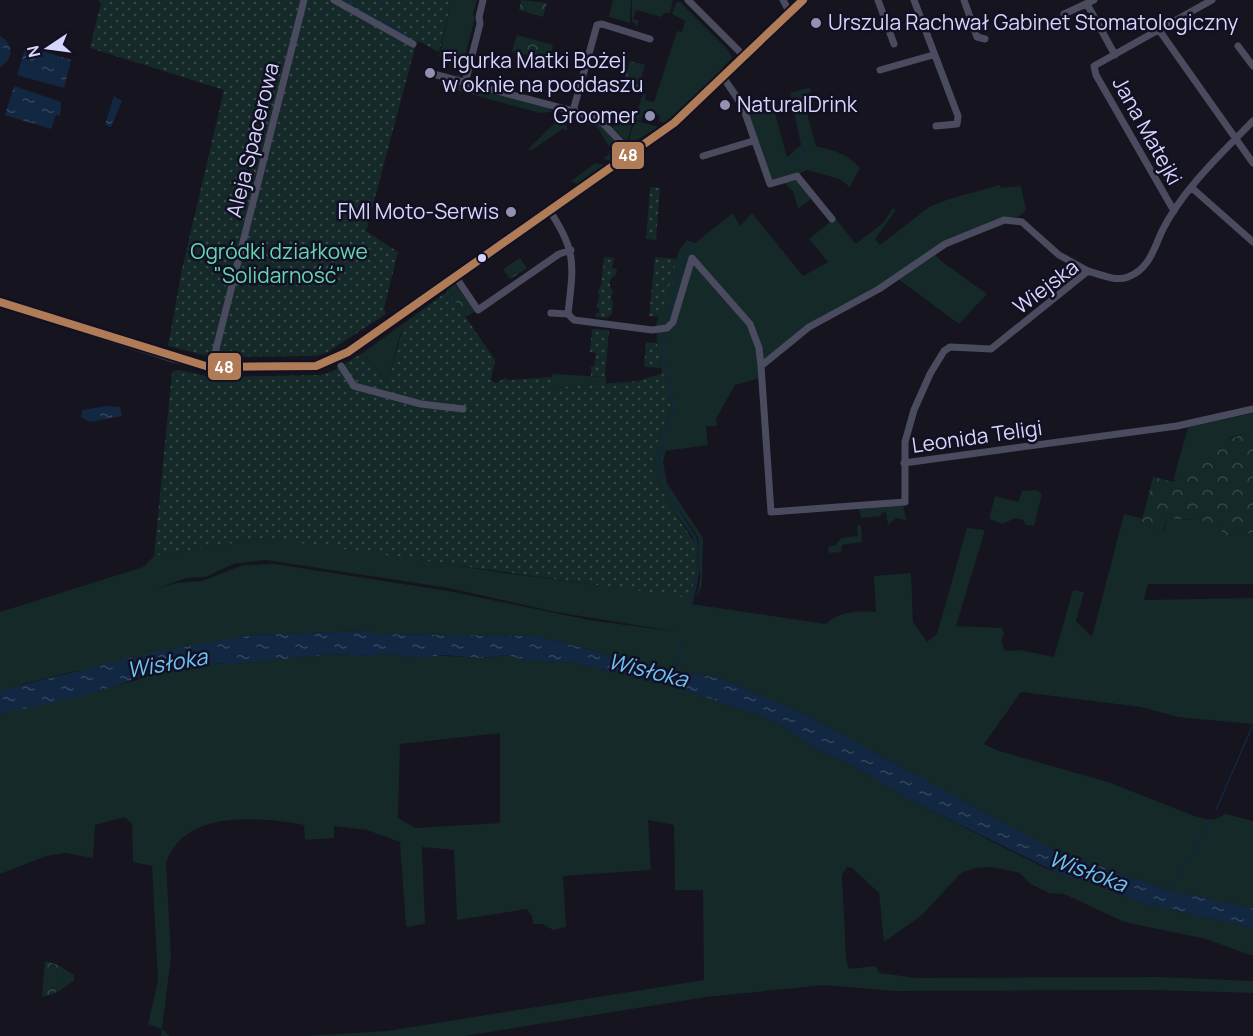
<svg xmlns="http://www.w3.org/2000/svg" width="1253" height="1036" font-family="Manrope,sans-serif">
<style>
.grass{fill:#142928;fill-rule:evenodd}
.forest{fill:url(#forest-crowns)}
.garden{fill:url(#garden-dots)}
.water{fill:url(#water-ripples)}
.lines{fill:none;stroke-linecap:round;stroke-linejoin:round}
.stream{stroke:#122842;stroke-width:1.5}
.street{stroke:#4a4b5f;stroke-width:7}
.secondary{stroke:#4d4f65;stroke-width:9}
.bus-1-casing{stroke:#121023;stroke-width:12}
.bus-1{stroke:#b07c57;stroke-width:8}
.poi-dot{fill:#9391af;stroke:#121023;stroke-width:2}
.bus-dot{fill:#d6d5fc;stroke:#121023;stroke-width:2}
.labels{text-anchor:middle;stroke-width:5;stroke-linejoin:round;paint-order:stroke}
.poi-label{font-size:21px;fill:#d6d5fc;stroke:#121023;text-anchor:start}
.street-label{font-size:21px;fill:#d6d5fc;stroke:#121023}
.park-label{font-size:21px;fill:#67d6b0;stroke:#121023}
.water-label{font-size:22px;font-style:italic;fill:#6bc1f4;stroke:#121023}
.line-badge{stroke:#121023;stroke-width:2}
.badge-label{font-size:16px;text-anchor:middle;font-weight:bold;fill:#fff}
</style>
<defs>
<pattern id="forest-crowns" width="20" height="18" patternUnits="userSpaceOnUse" patternTransform="scale(1.5)"><rect width="20" height="18" fill="#142928"/><path d="M2 6a3 3 0 1 1 6 0M12 15a3 3 0 1 1 6 0" fill="none" stroke="#354748"/></pattern>
<pattern id="garden-dots" width="8" height="8" patternUnits="userSpaceOnUse" patternTransform="scale(1.5)"><rect width="8" height="8" fill="#142928"/><path d="M2 2h.1M6 6h.1" fill="none" stroke="#354748" stroke-width="1.8" stroke-linecap="round"/></pattern>
<pattern id="water-ripples" width="26" height="14" patternUnits="userSpaceOnUse" patternTransform="scale(1.5)"><rect width="26" height="14" fill="#122842"/><path d="M2 4q2-2 4 0t4 0M15 11q2-2 4 0t4 0" fill="none" stroke="#34465e"/></pattern>
</defs>
<rect width="100%" height="100%" fill="#16141f"/>
<path class="grass" d="M449 0H477L473 15 475 18 459 78 455 75H459L463 60 451 57 448 64 439 56 450 7Z
M613 0H631L630 23 609 17Z
M632 0H673L670 13H665L661 17 636 10 633 19 639 21 637 26 632 21Z
M680 2 728 50 732 58 695 98 665 123 659 121 660 115 644 111 641 121 635 119 643 93 646 94 645 100 654 102 677 31 682 32 685 21 672 14 676 3Z
M443 80 549 108 552 112 540 113 441 86 439 83Z
M730 80 746 102 765 97 766 99 771 98 787 157 801 145 790 93 810 87 811 92 807 94 808 100 804 102 816 146C835 151 846 153 860 168L850 187 839 179 807 170C800 174 779 181 771 181L744 104Z
M576 115 601 125 623 152 611 161 603 159 609 154 610 148 597 127 574 120 573 117Z
M617 116 633 121 627 142 613 128Z
M560 118 567 125V131L563 129 532 150 528 149Z
M634 122 636 121 659 127 630 144 628 143Z
M595 163 605 165 578 184 571 181Z
M789 179 799 180 811 199 798 209 793 191 783 182Z
M1000 185 1001 188 1021 186 1026 210C1003 234 960 233 931 249L941 261 987 294 959 324 894 276 867 295 821 317 761 369 760 378 735 385 716 419 717 426H706L708 445 666 451 663 462 667 483 703 538 702 585 697 597 700 577 698 537 667 492 697 538 698 577 691 604 826 624C839 611 859 611 876 612L874 576 911 573 913 622 927 642 937 634 967 528 985 530 956 626 1002 628 1004 634 1001 640 1005 651 1020 650 1054 657 1073 590 1084 592 1076 621 1092 637 1124 514 1143 519 1141 524 1164 530 1168 518C1195 523 1203 512 1227 536L1253 533V584H1148L1144 600 1253 598V724L1178 717 1141 707 1021 692 984 744 999 751 1108 782 1197 817 1212 820 1226 814 1253 821V908L1170 891 1051 849 812 718 723 679 650 666 537 636 374 634 369 631 254 635 141 656 88 671H76L20 685 0 692V612L143 567 154 556 265 538 316 543 504 573 637 590 695 578 693 537 670 506 653 471 657 444 671 408 658 355 656 325 679 251 687 240 695 243 733 213 740 226 752 213 803 276 828 262 809 239 835 218 856 244 883 223 893 208 896 210 875 239 880 245 929 207 949 199ZM266 560 449 588 556 612 678 632 589 620 448 591 275 564 243 565 202 581 176 583 156 589 186 578 206 577 233 564Z
M418 313 421 316 403 328 400 335 387 384 375 367 371 366 364 352Z
M552 374 606 377V384L552 388Z
M1253 413V431L1231 437 1173 481 1188 427Z
M1037 490 1042 494 1034 526 1026 525 1023 520 1015 518 1003 524 989 519 995 496 1018 502 1022 491Z
M903 504 906 520 896 518 888 525 886 512 881 513V516L861 518 859 509Z
M861 525 862 542 842 545 841 552 829 553 828 547 836 545 841 538 858 536 857 526Z
M385 653 417 658 430 655 483 658 506 655 524 660 576 663 669 685 771 719 813 747 866 773 908 799 1047 869 1091 882 1138 902 1253 928V955H1250L1206 939 1124 922 1064 894 1049 893 1031 884 1020 873 991 867 975 868 961 873 922 915 884 942 879 893 852 868 847 867 842 875 846 959 849 969 875 966 880 973 917 978 1161 977 1253 981V993L1153 990 893 991 825 985 706 997 465 1036H304L387 1031 704 980 703 890H675L674 825 648 820 651 870 563 876 566 927 553 930 543 924H533L532 916 527 909 457 920 454 850 422 847 425 924 406 927 400 842 367 830 334 826V838L305 840 304 825C258 817 185 809 166 863L171 957 162 1029 170 1036H161L162 1029 148 1024 158 981 152 866 133 862 132 824 125 817 95 825 93 858 65 853 46 856 0 874V714L134 681 174 666 194 667 213 663 233 664 334 654 371 656ZM500 733V823L415 828 398 818 400 744Z
M58 965 74 975V981L56 993Z"/>
<path class="forest" d="M521 0 547 3 543 17 519 10Z
M517 35 553 45 549 62 512 51Z
M630 61 645 65 637 92 622 88Z
M520 258 527 268 510 279 503 269Z
M455 284 475 311 466 317 447 290Z
M1253 431V533L1227 536C1205 514 1194 522 1168 518L1163 530 1141 524 1153 477 1174 482C1195 451 1218 442 1253 431Z
M45 961 58 965 56 993 42 997Z"/>
<path class="garden" d="M98 0H449L450 7 439 52 418 41 416 44 366 231 398 252 384 308 386 314 326 353 316 356 212 357 168 346 182 269 224 90 90 48 101 3Z
M650 187 660 188 656 240 646 239Z
M604 257 614 258 612 268 617 269 616 274 610 280V286L614 294H611V301H613L612 314 607 318 595 317 596 313H599V308H596L600 294 597 293 601 285Z
M655 257 677 259 660 317 649 316Z
M448 291 495 360 491 380 496 383 505 378 509 380 552 377 553 388 638 381 663 373 671 408 657 444 653 471 670 506 695 543V578L689 598 265 538 154 556 172 372 179 370 212 377 320 375 333 371 364 352 371 366 375 367 387 384 403 328 420 316 418 313Z
M592 329 609 330 605 377 591 376V367H588L594 366 596 353 590 352Z
M646 342 657 343 661 368 644 367Z"/>
<path class="water" d="M0 36C14 44 14 59 0 67Z
M26 46 71 60 64 88 17 75Z
M14 86 61 102 60 116 56 115 51 129 5 115Z
M114 96 122 101 111 127 105 125Z
M108 406 120 407 122 416 90 422 81 417 82 410Z
M369 631 374 634 537 636 650 666 723 679 812 718 1051 849 1170 891 1253 908V928L1138 902 1091 882 1064 876 908 799 866 773 813 747 771 719 669 685 576 663 524 660 506 655 480 658 445 655 417 658 385 653 371 656 334 654 233 664 213 663 194 667 174 666 84 696 0 714V692L6 689 155 652 254 635Z"/>
<g class="lines">
<path class="stream" d="M347 0 373 16
M380 20 407 36
M805 144 808 137
M792 162 804 148
M674 296 683 261 691 248
M666 326 673 300
M664 330 663 349 675 411 659 448 658 473 682 517
M685 522C707 549 699 572 692 603
M672 670 685 637
M1216 810 1252 727
M1170 891 1211 819"/>
<path class="street" d="M334 0 413 44
M688 0 744 56
M783 0 789 11
M878 0 894 44
M914 0 958 116 957 124 936 126
M964 0 977 37 985 39
M1087 4 1115 55
M1064 14 1094 0
M1159 30 1253 163
M1238 46 1253 66
M880 70 933 55
M437 75 588 115 600 120 631 153
M723 77 743 107 770 184 797 176 832 219
M465 83 480 24 479 17 483 0
M573 111 597 25 602 24 650 39
M703 156 753 141
M1192 188 1253 242
M549 210C578 252 573 267 568 314L574 320 652 330 667 328 673 322 692 258 750 324 759 348 761 366
M1174 211 1096 75 1094 66 1212 0
M1088 271 1059 255 1022 222 1004 220 945 244 879 289 809 327 761 366 771 512 905 502V442L914 410 930 374 944 351 950 347 991 349 1088 271C1099 274 1116 282 1128 277 1149 269 1154 249 1162 231 1183 189 1221 154 1253 121
M455 276 478 310 559 254 571 250
M551 313 568 314
M214 357 304 0
M341 366 354 386 421 404 463 409
M904 463 1177 426 1253 409"/>
<path class="secondary" d="M0 302 173 358 209 367 316 366 348 352 674 123 803 0"/>
<defs>
<path id="bus-1" d="M0 302 209 367 316 366 348 352 674 123 803 0"/>
</defs>
<use href="#bus-1" class="bus-1-casing"/>
<use href="#bus-1" class="bus-1"/>
</g>
<g class="poi-dot">
<circle cx="816" cy="23" r="6"/>
<circle cx="430" cy="73" r="6"/>
<circle cx="725" cy="105" r="6"/>
<circle cx="650" cy="116" r="6"/>
<circle cx="511" cy="212" r="6"/>
</g>
<circle class="bus-dot" cx="482" cy="258" r="5"/>
<g class="labels">
<g class="poi-label">
<text x="828" y="30">Urszula Rachwał Gabinet Stomatologiczny</text>
<text x="442" y="68">Figurka Matki Bożej<tspan x="442" dy="24">w oknie na poddaszu</tspan></text>
<text x="737" y="112">NaturalDrink</text>
<text x="638" y="123" text-anchor="end">Groomer</text>
<text x="499" y="219" text-anchor="end">FMI Moto-Serwis</text>
</g>
<g class="street-label">
<text transform="translate(1147 131) rotate(61)" y="7">Jana Matejki</text>
<text transform="translate(253 140) rotate(-76)" y="7">Aleja Spacerowa</text>
<text transform="translate(1046 287) rotate(-37)" y="7">Wiejska</text>
<text transform="translate(977 437) rotate(-8)" y="7">Leonida Teligi</text>
</g>
<g class="park-label">
<text x="279" y="259">Ogródki działkowe<tspan x="279" dy="24">"Solidarność"</tspan></text>
</g>
<g class="water-label">
<text transform="translate(167 663) rotate(-10)" y="8">Wisłoka</text>
<text transform="translate(648 670) rotate(14)" y="8">Wisłoka</text>
<text transform="translate(1088 871) rotate(20)" y="8">Wisłoka</text>
</g>
</g>
<g class="line-badge">
<rect x="611" y="141" width="34" height="29" rx="6" fill="#b07c57"/>
<rect x="207" y="352" width="35" height="29" rx="6" fill="#b07c57"/>
</g>
<g class="badge-label">
<text x="628" y="161">48</text>
<text x="224" y="373">48</text>
</g>
<g transform="translate(48 48) rotate(257)" stroke="#121023" stroke-width="4.5" paint-order="stroke">
<path d="M0-4.5L10 22L0 15L-10 22Z" fill="#d6d5fc"/>
<text y="-9" font-size="16" font-weight="bold" text-anchor="middle" fill="#d6d5fc">N</text>
</g>
</svg>
